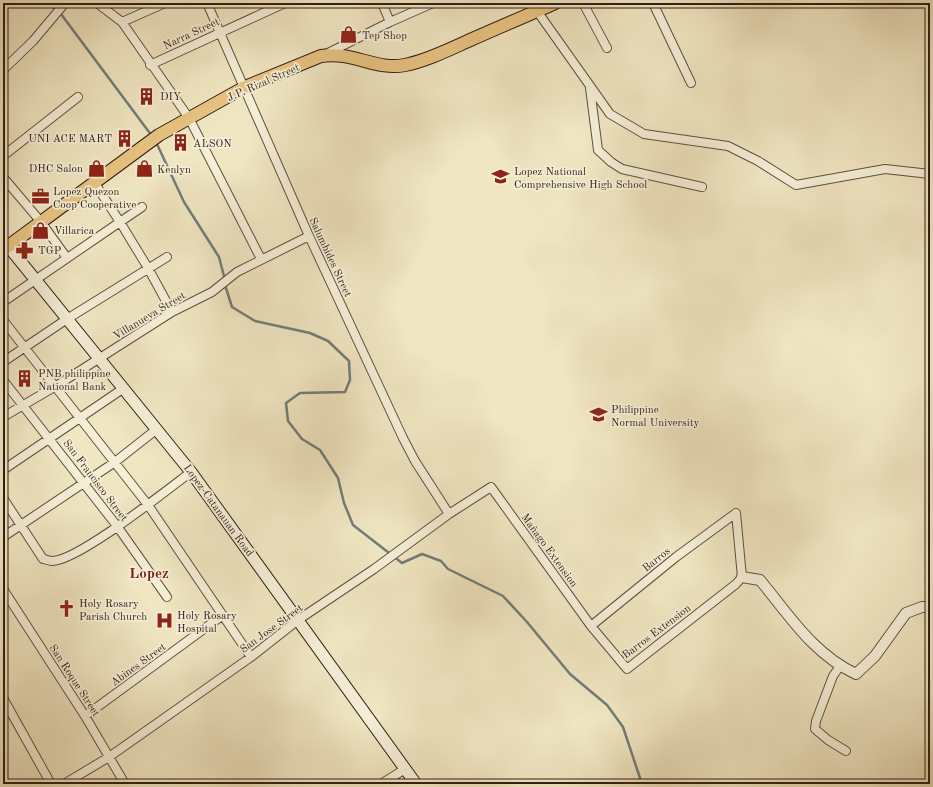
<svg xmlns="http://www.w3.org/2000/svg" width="933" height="787" font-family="'Old Standard TT',serif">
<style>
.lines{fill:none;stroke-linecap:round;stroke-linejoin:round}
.stream{stroke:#727d79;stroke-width:2.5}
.minor-casing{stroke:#614f3f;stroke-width:10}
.tertiary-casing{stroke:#614f3f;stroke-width:12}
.secondary-casing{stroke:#311d13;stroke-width:13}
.primary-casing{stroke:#311d13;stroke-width:14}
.minor{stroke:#f5efd7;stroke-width:8}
.tertiary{stroke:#f5efd7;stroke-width:10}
.secondary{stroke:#f5efd7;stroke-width:11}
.primary{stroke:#e8c381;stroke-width:12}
.labels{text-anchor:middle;stroke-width:3.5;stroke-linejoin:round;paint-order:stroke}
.street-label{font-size:11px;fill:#311d13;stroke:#f5efd7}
.poi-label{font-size:11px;fill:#311d13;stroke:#f5efd7;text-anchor:start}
.district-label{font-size:15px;font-weight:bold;fill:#7a1f14;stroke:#f5efd7}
</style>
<rect width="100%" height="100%" fill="#f0e6c2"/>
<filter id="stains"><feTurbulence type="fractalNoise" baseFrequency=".005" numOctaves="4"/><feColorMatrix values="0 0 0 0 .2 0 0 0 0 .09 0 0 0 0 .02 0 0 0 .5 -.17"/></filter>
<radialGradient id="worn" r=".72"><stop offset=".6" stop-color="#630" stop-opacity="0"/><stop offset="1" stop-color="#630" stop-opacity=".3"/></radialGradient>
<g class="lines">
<path class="stream" d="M48 3 61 14 152 136
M156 142 184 202 219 257 225 280
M226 288 232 307 255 321 310 333 328 341 349 361 350 380 345 392 300 393 286 403 288 421 302 439 320 450 338 478 344 503 353 525 402 563 422 554 441 561 448 569 503 596 527 622 570 674 607 705 623 727 642 784"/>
<defs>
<path id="minor" d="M97 3 122 22 189 118 261 259
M207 3 309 236 403 438 415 461 449 514
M382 3 390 22
M583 3 607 48
M653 3 691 83
M537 11 610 114 644 134 728 146 758 161 796 185 885 169 930 174
M122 22 165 3
M326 54 390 22 433 3
M150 65 285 3
M3 70 33 41 65 3
M590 88 598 150 611 162 622 169 702 187
M3 156 78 97
M3 177 41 222 67 258
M94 182 120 222 142 207
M3 302 120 222 148 268 172 312
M3 320 148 505 251 657
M3 362 67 319 167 257
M3 380 117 526 167 597
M3 417 56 386 172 312 212 292 237 272 309 236
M3 470 124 388
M3 498 43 559C45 559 49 561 52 561 78 561 167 490 191 472
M3 537 115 462 157 429
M3 589 85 716 125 784
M591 626 676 557 736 513
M840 666 833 676 816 721 815 729 828 740 846 751
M3 698 51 784
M85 716 223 615
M64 784 109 757 251 657 298 620 374 569 449 514 491 487 591 626 627 669 736 584 742 577 736 513
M381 784 405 769"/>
<path id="tertiary" d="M742 577 760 580C789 615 813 654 856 674L875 656 906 613 922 607H930"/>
<path id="secondary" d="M8 246 191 472 416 784"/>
<path id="primary" d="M3 250 159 135 245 87 321 56C354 51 376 71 405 65 426 61 448 50 468 41 497 28 526 16 555 3"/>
</defs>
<use href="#minor" class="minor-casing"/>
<use href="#tertiary" class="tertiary-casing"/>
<use href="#secondary" class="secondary-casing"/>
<use href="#primary" class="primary-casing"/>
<use href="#minor" class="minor"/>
<use href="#tertiary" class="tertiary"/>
<use href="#secondary" class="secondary"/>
<use href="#primary" class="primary"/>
</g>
<defs>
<symbol id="shop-bare" viewBox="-9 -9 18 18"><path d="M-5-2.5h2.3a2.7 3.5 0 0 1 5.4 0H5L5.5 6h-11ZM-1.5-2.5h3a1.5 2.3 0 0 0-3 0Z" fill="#8f2418" stroke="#f5efd7" stroke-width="2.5" paint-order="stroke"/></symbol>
<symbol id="building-bare" viewBox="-9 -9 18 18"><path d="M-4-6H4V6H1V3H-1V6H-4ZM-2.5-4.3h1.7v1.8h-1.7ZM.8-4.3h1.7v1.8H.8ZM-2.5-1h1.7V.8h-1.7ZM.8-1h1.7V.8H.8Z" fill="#8f2418" stroke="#f5efd7" stroke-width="2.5" paint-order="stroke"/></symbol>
<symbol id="school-bare" viewBox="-9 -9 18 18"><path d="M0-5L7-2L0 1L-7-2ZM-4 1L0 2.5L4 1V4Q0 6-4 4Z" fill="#8f2418" stroke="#f5efd7" stroke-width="2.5" paint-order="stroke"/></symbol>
<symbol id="office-bare" viewBox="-9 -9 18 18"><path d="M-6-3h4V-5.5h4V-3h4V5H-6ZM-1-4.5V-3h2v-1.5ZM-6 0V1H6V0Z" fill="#8f2418" stroke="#f5efd7" stroke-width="2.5" paint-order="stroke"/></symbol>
<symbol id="pharmacy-bare" viewBox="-9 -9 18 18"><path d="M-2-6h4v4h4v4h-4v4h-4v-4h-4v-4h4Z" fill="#8f2418" stroke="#f5efd7" stroke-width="2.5" paint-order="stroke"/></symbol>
<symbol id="university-bare" viewBox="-9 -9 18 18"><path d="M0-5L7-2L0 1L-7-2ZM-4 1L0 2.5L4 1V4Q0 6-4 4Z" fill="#8f2418" stroke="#f5efd7" stroke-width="2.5" paint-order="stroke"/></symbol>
<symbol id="church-bare" viewBox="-9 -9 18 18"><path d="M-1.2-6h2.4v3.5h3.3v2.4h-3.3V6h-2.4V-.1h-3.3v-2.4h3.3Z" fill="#8f2418" stroke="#f5efd7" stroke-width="2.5" paint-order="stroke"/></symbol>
<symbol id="hospital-bare" viewBox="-9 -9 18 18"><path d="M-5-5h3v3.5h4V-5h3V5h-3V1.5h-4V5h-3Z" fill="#8f2418" stroke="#f5efd7" stroke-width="2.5" paint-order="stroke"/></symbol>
</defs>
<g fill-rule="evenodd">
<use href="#shop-bare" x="336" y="22" width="25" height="25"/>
<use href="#building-bare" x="134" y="84" width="25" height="25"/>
<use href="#building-bare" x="112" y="126" width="25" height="25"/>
<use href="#building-bare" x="168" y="130" width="25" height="25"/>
<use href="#shop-bare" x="84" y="156" width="25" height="25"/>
<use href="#shop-bare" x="132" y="156" width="25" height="25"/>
<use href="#school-bare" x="488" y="164" width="25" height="25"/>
<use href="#office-bare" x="28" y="184" width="25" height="25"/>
<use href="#shop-bare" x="28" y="218" width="25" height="25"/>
<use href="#pharmacy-bare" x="12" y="238" width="25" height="25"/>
<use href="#building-bare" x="12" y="366" width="25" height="25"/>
<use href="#university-bare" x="586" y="402" width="25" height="25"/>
<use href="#church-bare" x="54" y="596" width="25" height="25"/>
<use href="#hospital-bare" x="152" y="608" width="25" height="25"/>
</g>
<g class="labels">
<g class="street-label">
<text transform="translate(191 33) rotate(-25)" y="4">Narra Street</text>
<text transform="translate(263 82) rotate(-24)" y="4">J.P. Rizal Street</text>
<text transform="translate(331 257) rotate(65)" y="4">Salumbides Street</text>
<text transform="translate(149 315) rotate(-31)" y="4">Villanueva Street</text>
<text transform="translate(96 480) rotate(53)" y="4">San Francisco Street</text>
<text transform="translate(219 510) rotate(54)" y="4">Lopez-Catanauan Road</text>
<text transform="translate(550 550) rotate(54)" y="4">Mañago Extension</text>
<text transform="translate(656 559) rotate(-39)" y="4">Barros</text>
<text transform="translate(271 628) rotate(-36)" y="4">San Jose Street</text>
<text transform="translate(656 631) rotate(-37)" y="4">Barros Extension</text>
<text transform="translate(138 664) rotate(-36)" y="4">Abines Street</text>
<text transform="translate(75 680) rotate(57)" y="4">San Roque Street</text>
</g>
<g class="poi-label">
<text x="362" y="39">Tep Shop</text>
<text x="160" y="100">DIY</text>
<text x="112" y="142" text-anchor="end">UNI ACE MART</text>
<text x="193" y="147">ALSON</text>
<text x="83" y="172" text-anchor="end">DHC Salon</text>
<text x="157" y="173">Kenlyn</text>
<text x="514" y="175">Lopez National<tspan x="514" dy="13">Comprehensive High School</tspan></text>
<text x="53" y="195">Lopez Quezon<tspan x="53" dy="13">Coop Cooperative</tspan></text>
<text x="54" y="234">Villarica</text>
<text x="38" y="254">TGP</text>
<text x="38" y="377">PNB philippine<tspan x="38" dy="13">National Bank</tspan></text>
<text x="611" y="413">Philippine<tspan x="611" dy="13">Normal University</tspan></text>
<text x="79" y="607">Holy Rosary<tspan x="79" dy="13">Parish Church</tspan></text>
<text x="177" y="619">Holy Rosary<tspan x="177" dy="13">Hospital</tspan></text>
</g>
<g class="district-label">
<text x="149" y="578">Lopez</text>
</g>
</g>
<rect width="933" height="787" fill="none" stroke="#f0e6c2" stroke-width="16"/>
<rect x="4" y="4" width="925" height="779" fill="none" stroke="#311d13" stroke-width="2"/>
<rect x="8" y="8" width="917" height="771" fill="none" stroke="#311d13"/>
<rect width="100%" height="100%" filter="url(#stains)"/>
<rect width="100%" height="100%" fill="url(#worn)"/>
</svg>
